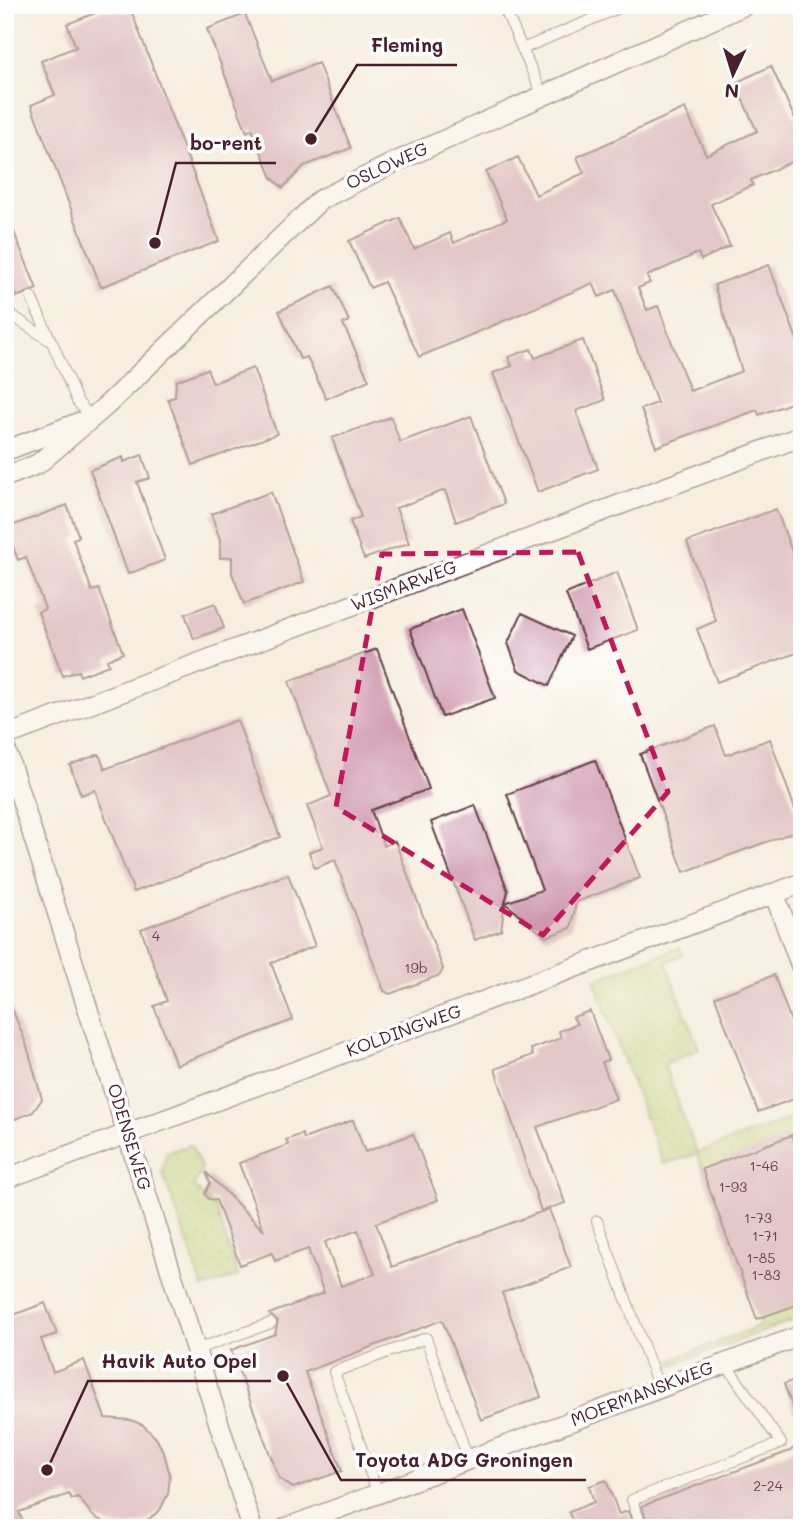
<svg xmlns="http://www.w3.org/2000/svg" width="807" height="1533" font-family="Mali,sans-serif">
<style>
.grass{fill:url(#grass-dots);stroke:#837952;stroke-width:2}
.building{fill:#ce98ae;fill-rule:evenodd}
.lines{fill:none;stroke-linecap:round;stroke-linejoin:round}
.lane-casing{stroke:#643e46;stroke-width:12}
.street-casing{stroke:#643e46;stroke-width:22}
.lane{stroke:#fff;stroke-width:10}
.street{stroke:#fff;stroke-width:19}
.marked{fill:none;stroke:#c2185b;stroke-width:5;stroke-dasharray:14 9;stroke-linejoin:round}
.labels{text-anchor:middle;stroke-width:7;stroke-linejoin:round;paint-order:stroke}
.number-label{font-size:14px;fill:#6b3d4c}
.street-label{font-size:18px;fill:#4a1f2b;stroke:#fff}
.leader{fill:none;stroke:#4a1f2b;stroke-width:2.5}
.callout-dot{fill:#4a1f2b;stroke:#fff;stroke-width:2.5}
.callout-label{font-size:19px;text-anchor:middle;font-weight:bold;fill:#4a1f2b;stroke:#fff;stroke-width:7;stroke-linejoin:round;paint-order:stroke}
</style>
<defs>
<pattern id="grass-dots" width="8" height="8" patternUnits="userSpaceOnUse" patternTransform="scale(1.75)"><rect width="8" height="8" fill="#bcd378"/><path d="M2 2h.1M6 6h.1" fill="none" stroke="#a3b568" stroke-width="1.8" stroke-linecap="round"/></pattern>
</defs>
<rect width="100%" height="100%" fill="#fff"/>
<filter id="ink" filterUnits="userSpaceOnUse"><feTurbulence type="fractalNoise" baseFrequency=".0143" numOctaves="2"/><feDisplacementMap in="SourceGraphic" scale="14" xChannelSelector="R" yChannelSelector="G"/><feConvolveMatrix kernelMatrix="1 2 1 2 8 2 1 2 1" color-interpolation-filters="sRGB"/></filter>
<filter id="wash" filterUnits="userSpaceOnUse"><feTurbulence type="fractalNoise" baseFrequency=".00686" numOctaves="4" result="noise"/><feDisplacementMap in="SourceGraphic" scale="28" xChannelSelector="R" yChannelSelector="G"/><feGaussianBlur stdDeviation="1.57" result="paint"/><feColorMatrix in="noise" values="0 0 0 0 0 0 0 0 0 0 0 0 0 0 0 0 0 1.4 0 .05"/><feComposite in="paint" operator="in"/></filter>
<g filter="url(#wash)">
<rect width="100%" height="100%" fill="#f6efdf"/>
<path class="grass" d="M680 947 683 955 666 962 699 1049 664 1064 697 1153 802 1114V1317L670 1366 664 1363 761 1325 697 1154 663 1164 594 980Z
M191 1145 202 1170 193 1186 215 1206 238 1276 203 1288 162 1171 167 1152Z"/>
<g id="blocks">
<path class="building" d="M103 10 132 13 219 241 101 287 31 105 55 95 41 61 76 47 67 24Z
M245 14 272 81 318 63 351 148 304 166 283 188 272 178 252 129 247 132 207 29Z
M771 66 794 117 802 114V157L751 180 753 185 711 204 730 246 701 260 698 253 647 276 650 283 638 288 647 310 658 306 690 391 742 371 714 285 769 265 802 353V399L759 415 757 410 656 447 641 409 657 403 615 290 599 297 593 283 419 357 384 282 370 288 349 241 400 218 414 249 450 233 454 243 507 219 486 172 518 157 536 195 584 173 577 157 685 108 706 155 757 131 735 83Z
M5 210 37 289 16 297 5 268Z
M333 286 349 321 343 324 369 380 326 399 307 357 300 359 279 311Z
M583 340 605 400 576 411 598 469 538 492 493 373 512 366 508 357 531 349 535 358Z
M253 368 277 434 193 465 168 399 175 397 176 381 207 369 213 383Z
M471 416 504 504 456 522 445 490 396 508 409 543 364 559 350 521 361 517 332 438 391 417 400 442Z
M142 455 150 478 137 482 165 560 128 574 90 470 123 457 124 462Z
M271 492 304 582 244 604 232 573V557L220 558V539L211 514Z
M67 505 79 537 73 539 92 591 99 589 123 653 107 660 109 665 80 676 78 671 63 676 38 612 45 609 26 557 18 560 6 528Z
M776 509 802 578V651L717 682 697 629 716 621 687 542Z
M617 572 638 630 587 649 566 594Z
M215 603 224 628 194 639 185 614Z
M462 609 495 698 442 717 410 629Z
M522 613 572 636 549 686 518 670 508 643Z
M377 649 429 789 371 810 384 846 395 841 443 969 440 975 390 994 384 991 335 860 315 868 309 852 323 847 307 806 331 796 289 681Z
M237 720 280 837 134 892 95 790 81 795 70 765 99 754 105 769Z
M715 726 726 755 770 739 802 829 684 872 640 754Z
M595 760 640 878 576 902 571 928 546 937 505 903 501 930 475 940 431 822 475 805 508 891 505 903 542 890 507 794Z
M288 874 315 946 271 963 293 1020 176 1065 154 1006 167 1001 141 929Z
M774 975 802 1051V1096L758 1112 715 997Z
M7 996 27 1046 42 1099 33 1112 5 1123Z
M590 1011 608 1060 602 1062 616 1099 537 1127 565 1203 541 1211 495 1069 533 1055 531 1049 561 1038 559 1031 577 1024 573 1017Z
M353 1120 365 1152 413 1134 438 1200 376 1223 392 1267 549 1209 571 1267 502 1293 541 1397 481 1420 442 1320 305 1372 342 1471 293 1488 279 1478 231 1350 275 1334 278 1321 269 1314 324 1293 308 1249 275 1261 272 1253 240 1265 216 1200 209 1199 205 1194 210 1183 206 1172 264 1231 239 1163 288 1145 286 1140 302 1134 304 1139ZM358 1230 375 1274 341 1286 325 1242Z
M792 1135 802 1162V1303L757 1319 702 1169Z
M45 1303 57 1334 41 1339 53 1372 84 1360 105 1418 131 1420 143 1425 156 1438 164 1453 170 1475 168 1494 160 1510 145 1522 127 1527 109 1525 93 1516 78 1497 72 1499 69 1494 19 1512 25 1528H5V1318Z
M802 1377V1428H800L784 1384Z
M802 1442V1528H649L642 1506 790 1451Z
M606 1480 619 1514 628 1511 634 1528H575L569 1512 594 1502 589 1486Z"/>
</g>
</g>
<g filter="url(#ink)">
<use href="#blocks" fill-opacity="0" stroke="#643e46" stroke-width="2"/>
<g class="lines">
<defs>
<path id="lane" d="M503 5 543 96
M522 49 626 5
M31 297 51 341
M5 311 52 342 77 401 91 418
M597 1221 659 1388
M195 1350 271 1323
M378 1494 334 1372 426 1338 468 1459
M642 1528 632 1500 781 1443 725 1363"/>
<path id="street" d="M5 451 80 422
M5 477 38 464 107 405 320 200 389 165 745 5
M5 736 802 436
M5 747 252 1528
M774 893 802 969
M5 1179 802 883
M286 1528 802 1335"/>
</defs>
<use href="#lane" class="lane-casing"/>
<use href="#street" class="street-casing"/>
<use href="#lane" class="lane"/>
<use href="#street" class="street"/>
</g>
</g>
<path d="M0 0H807V1533H0ZM578 552 668 792 543 935 336 807 382 554Z" fill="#f6efdf" fill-opacity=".55" fill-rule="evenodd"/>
<path class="marked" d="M578 552 668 792 543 935 336 807 382 554Z"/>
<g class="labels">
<g class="number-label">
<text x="156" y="941">4</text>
<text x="416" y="973">19b</text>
<text x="764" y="1171">1-46</text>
<text x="733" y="1192">1-93</text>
<text x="758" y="1223">1-73</text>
<text x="765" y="1241">1-71</text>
<text x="761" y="1263">1-85</text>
<text x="766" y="1280">1-83</text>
<text x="768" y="1491">2-24</text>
</g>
<g class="street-label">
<text transform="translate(387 166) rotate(-25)" y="6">OSLOWEG</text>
<text transform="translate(404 586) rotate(-21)" y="6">WISMARWEG</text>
<text transform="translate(404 1031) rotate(-20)" y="6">KOLDINGWEG</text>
<text transform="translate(129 1137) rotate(73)" y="6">ODENSEWEG</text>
<text transform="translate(642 1394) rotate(-21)" y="6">MOERMANSKWEG</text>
</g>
</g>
<path class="leader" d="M311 139L357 65H457M155 243L176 163H276M47 1470L88 1381H271M283 1376L341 1480H586"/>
<g class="callout-dot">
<circle cx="311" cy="139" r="7"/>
<circle cx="155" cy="243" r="7"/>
<circle cx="47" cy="1470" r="7"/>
<circle cx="283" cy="1376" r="7"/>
</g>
<g class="callout-label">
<text x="407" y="52">Fleming</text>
<text x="226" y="150">bo-rent</text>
<text x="179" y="1368">Havik Auto Opel</text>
<text x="464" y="1467">Toyota ADG Groningen</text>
</g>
<rect width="807" height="1533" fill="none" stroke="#fff" stroke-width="28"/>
<g transform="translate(733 74) rotate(184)" stroke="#ffffff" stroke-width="5" paint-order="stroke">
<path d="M0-5L12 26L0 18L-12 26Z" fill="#4a1f2b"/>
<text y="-10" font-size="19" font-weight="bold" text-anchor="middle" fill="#4a1f2b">N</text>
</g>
</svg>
